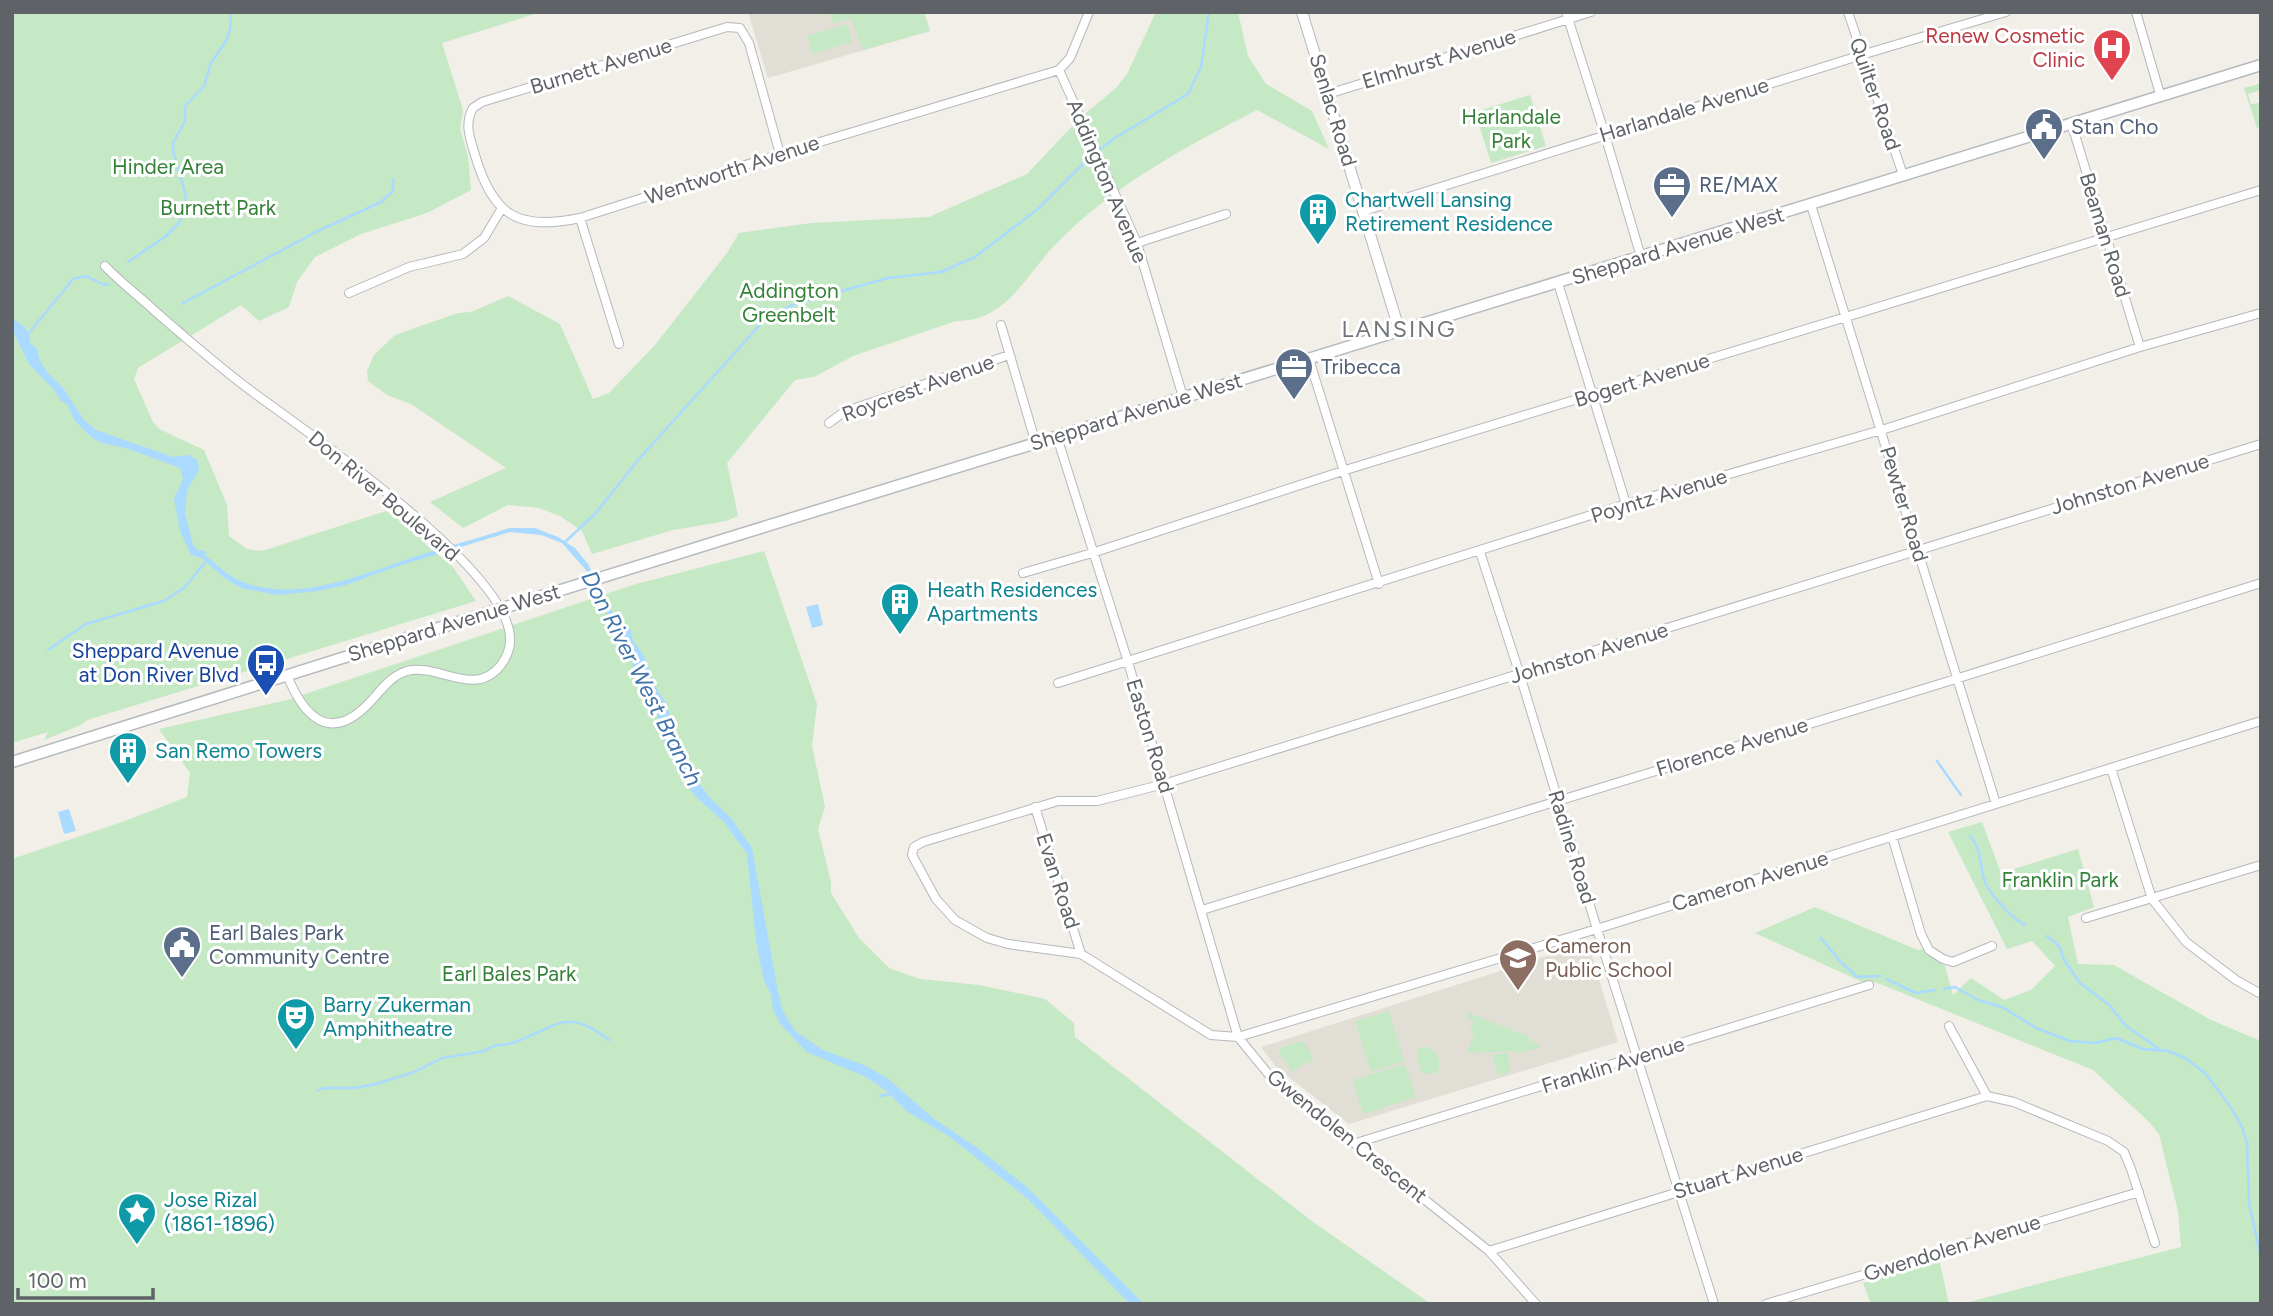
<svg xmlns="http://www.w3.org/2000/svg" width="2273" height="1316" font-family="Figtree,sans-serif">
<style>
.education{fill:#e1ded6}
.green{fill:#c5e8c5}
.water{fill:#aadaff}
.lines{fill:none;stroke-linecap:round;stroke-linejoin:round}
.stream{stroke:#aadaff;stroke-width:2.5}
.minor-casing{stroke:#b5b8bc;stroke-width:10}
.tertiary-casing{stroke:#b5b8bc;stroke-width:12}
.secondary-casing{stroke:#b6babf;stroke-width:13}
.minor{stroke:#fff;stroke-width:8}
.tertiary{stroke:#fff;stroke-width:10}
.secondary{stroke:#fff;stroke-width:10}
.secondary-bridge-casing{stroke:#b6babf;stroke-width:13;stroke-linecap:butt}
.secondary-bridge{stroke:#fff;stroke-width:10}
.labels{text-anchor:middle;stroke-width:6;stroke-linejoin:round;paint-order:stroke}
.health-label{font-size:21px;fill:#be3a42;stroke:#fff;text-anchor:end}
.street-label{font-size:21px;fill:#5f6368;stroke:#fff}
.park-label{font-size:21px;fill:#348238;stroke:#fff}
.service-label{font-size:21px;fill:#4e5e75;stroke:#fff;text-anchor:start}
.culture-label{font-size:21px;fill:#0d838f;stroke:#fff;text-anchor:start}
.transit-label{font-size:21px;fill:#164399;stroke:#fff;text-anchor:end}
.education-label{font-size:21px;fill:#785e54;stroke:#fff;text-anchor:start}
.neighbourhood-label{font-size:23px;letter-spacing:2px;fill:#70757a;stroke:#fff}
.water-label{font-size:23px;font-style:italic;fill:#4174aa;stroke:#fff}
</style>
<rect width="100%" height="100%" fill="#f1efe8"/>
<path class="education" d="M748 12H924L930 31 768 78Z
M1588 943 1618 1042 1349 1124 1276 1067 1261 1047Z"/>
<path class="green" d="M12 12H541L442 43 463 110 460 129 468 156 471 190 427 213 361 234 315 257 297 282 289 307 259 321 241 305 138 368 134 379 153 422 159 429 204 450 227 505 229 536 247 549 262 551 386 511C397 520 407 521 419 526L426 545 453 567 476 601 87 720 81 725 44 740 48 732 12 743Z
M829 12H924L930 31 863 50 851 18 833 24Z
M1156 12H1238L1248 56 1266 84 1312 111 1329 149 1257 110C1187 146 1112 186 1057 243 1025 275 1007 322 956 321L853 356 814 377 795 380 727 463 738 516 726 521 673 530 592 554 582 531 560 516 539 508 508 505 463 528 430 502 506 468 411 404 387 395 368 381 367 371 374 355 395 335 458 313 471 312 508 296 560 324 593 399 609 393 655 345 727 253 739 233 812 223 929 217 1027 174 1080 118 1116 88 1127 74Z
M847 24 852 42 812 54 807 36Z
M2259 84 2261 90 2248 94 2251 104 2260 103 2261 101V127L2257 128 2244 88Z
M1530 95 1546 146 1491 163 1475 112Z
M764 551 817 704 812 746 825 807 818 829 831 882V893L859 938 889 968 920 979 979 985 1045 999 1074 1023 1075 1037 1313 1222 1431 1304H12V859L125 821 187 797 190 773 159 729 287 700 636 584Z
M1982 822 2001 873 2078 849 2094 907 2068 917 2078 964 2114 965 2211 1020 2261 1041V1304H1961L2181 1247 2178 1211 2159 1134 2148 1121 2093 1070 1875 982 1869 985 1755 933 1815 907 1918 950 1923 949 1945 966 1953 995 1971 978 2004 1000 2031 990 2055 966 2032 941 2007 949 1948 832Z
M1389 1011 1404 1061 1371 1072 1355 1021Z
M1469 1013 1530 1037 1529 1041 1540 1045 1538 1048 1519 1053 1513 1051 1467 1053 1474 1035 1470 1030 1474 1020 1467 1017Z
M1302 1041 1307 1046 1314 1062 1306 1063 1292 1071 1279 1052 1280 1048Z
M1424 1046C1437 1051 1443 1060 1437 1073L1426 1074 1421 1071 1416 1056 1419 1048Z
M1508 1053 1510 1072 1498 1076 1492 1055Z
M1405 1064 1416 1097 1363 1114 1353 1080Z
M1939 1259 1949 1304H1871L1863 1283Z"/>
<path class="water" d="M12 319C24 324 30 331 30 343L37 349 39 359 47 372 63 388 84 420 96 430 173 457 189 455 197 460 199 470 187 490 185 513 193 545 198 550 206 551 205 555C219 566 230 579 249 584 302 601 361 575 411 558 443 547 477 539 509 528H535L558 537 575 548 588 564 607 604 616 617 630 629 633 640 645 658 656 688 667 705 680 753 691 773 710 798 731 818 752 848 778 992 783 1011 795 1031 823 1050 866 1066 887 1078 933 1118 976 1147 1027 1187 1144 1304H1130L1028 1199 950 1137 908 1112 884 1089 866 1077 807 1052 781 1025 773 1010 771 994 764 981 756 941 747 854 725 823 695 796 677 770 664 742 656 710 625 650 614 642 606 610 585 569 562 543 541 535 510 532 389 569 346 585 318 591 277 595 241 588 223 577 202 558 191 555 180 531 174 499 183 479 180 468 126 448 101 443 91 437 74 420 68 405 61 401 54 390 29 364 12 329Z
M818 604 823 625 812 628 806 607Z
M69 809 76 831 64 834 58 812Z"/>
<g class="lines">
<path class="stream" d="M128 262 166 236 179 223 182 217 186 196 173 151V143L185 121V106L204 86 211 63 226 41 230 30 231 12
M183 303 318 231 381 202 393 191V179
M28 334 73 279 86 276 104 285 108 284
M564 543 595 514 639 459 767 317 795 304 888 278 941 272 975 257 1039 208 1091 156 1115 138 1188 94 1201 67 1209 12
M48 650 86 624 164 601 185 587 206 561
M1937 761 1961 795
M1970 836C1981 848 1980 864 1984 879 1987 892 2014 920 2025 925
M2047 936 2059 946 2064 960 2080 983 2109 1005 2126 1026 2162 1051
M1821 938 1839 960 1857 977 1880 976
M1886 979 1916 993 1935 990
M1944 989 1955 987 1978 1000 2002 1007 2036 1028 2070 1041 2095 1043 2116 1038 2143 1049 2168 1051 2185 1058 2205 1073 2230 1106 2242 1127 2247 1143 2249 1203 2261 1258
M318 1091 323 1088H355L376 1084 414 1072 442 1058 485 1051C495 1042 503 1047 515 1042 558 1027 565 1006 609 1040
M880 1096 890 1094"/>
<defs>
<path id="minor" d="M1566 12 1605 135 1641 257
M1848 12 1903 175
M2136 12 2160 94
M1059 70 1137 243 1183 397
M1059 70 1070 58 1089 12
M1328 94 1591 12
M2071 122 2140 347
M780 154 749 43 740 28 727 27 482 102 473 108C464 124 470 138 475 155 493 216 518 231 580 218L780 154 1059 70
M1811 205 1996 804
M1364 211 1868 53 2006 12
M580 218 619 344
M1137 243 1226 214
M105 266C121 283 139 296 156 312 188 340 220 368 254 393 308 433 514 573 510 641 510 651 506 658 501 665 474 699 440 663 407 671 387 677 378 696 363 709 325 743 301 710 287 675
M1558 283 1626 504
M349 293 409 267 463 254 484 238 502 208
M1001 325 1036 444
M1309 359 1379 584
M829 423 844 412 1009 355
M1057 437 1128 662 1238 1037 1270 1076 1489 1251 1536 1304
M2261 444 1164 784 1097 801H1058L923 842 914 847 912 855 936 899 955 920 987 938 1008 944 1081 954 1211 1035 1238 1037 1587 932 2261 721
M1480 552 1520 675 1597 929 1714 1304
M1023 573 1092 553 1352 468 2261 190
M1058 683 1626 504 1888 428 2140 347 2261 313
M2111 768 2152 899 2186 942 2236 980 2261 994
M1035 807 1081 954
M1892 836 1921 934 1929 950 1943 959 1953 962 1992 946
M1202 910 1946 682 2261 583
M2086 918 2261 865
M1949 1026 1987 1096 2014 1102 2108 1141 2124 1152 2131 1169 2155 1243
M1356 1143 1869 985
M1489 1251 1987 1096
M1766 1304 2139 1192"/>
<path id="tertiary" d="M1302 12 1399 329"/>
<path id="secondary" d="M741 534 2261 65
M12 762 339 659"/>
</defs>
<use href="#minor" class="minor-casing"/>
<use href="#tertiary" class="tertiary-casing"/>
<use href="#secondary" class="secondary-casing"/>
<use href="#minor" class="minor"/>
<use href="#tertiary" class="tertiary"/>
<use href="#secondary" class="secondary"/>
<defs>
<path id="secondary-bridge" d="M339 659 741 534"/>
</defs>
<use href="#secondary-bridge" class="secondary-bridge-casing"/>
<use href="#secondary-bridge" class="secondary-bridge"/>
</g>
<defs>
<symbol id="hospital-pin" viewBox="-11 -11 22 30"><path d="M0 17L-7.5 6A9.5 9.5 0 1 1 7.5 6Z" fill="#e0444e" stroke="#fff"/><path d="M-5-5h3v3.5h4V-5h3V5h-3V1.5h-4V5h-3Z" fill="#fff"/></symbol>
<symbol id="civic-pin" viewBox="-11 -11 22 30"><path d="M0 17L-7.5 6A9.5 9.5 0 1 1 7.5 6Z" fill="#5c6f8a" stroke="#fff"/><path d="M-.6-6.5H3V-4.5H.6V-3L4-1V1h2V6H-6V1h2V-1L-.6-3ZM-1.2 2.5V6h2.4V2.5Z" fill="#fff"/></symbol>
<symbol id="office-pin" viewBox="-11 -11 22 30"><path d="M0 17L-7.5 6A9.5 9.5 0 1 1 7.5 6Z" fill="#5c6f8a" stroke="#fff"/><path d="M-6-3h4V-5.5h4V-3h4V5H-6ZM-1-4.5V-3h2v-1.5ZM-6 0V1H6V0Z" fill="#fff"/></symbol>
<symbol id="building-pin" viewBox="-11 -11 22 30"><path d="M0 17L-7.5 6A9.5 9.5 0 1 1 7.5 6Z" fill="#0f9aa8" stroke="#fff"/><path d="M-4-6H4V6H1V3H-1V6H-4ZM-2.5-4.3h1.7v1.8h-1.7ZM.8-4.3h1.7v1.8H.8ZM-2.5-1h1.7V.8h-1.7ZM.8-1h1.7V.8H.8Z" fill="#fff"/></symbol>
<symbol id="bus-pin" viewBox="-11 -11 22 30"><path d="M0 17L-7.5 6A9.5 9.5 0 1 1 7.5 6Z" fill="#1a4fb4" stroke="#fff"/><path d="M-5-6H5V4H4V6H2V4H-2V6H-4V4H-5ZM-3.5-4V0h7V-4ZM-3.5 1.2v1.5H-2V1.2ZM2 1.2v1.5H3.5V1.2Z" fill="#fff"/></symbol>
<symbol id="school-pin" viewBox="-11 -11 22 30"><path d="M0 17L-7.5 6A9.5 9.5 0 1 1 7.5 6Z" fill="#8d6e63" stroke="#fff"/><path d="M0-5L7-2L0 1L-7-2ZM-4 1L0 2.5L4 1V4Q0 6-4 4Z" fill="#fff"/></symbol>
<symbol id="theatre-pin" viewBox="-11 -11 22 30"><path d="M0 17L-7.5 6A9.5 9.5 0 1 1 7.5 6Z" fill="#0f9aa8" stroke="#fff"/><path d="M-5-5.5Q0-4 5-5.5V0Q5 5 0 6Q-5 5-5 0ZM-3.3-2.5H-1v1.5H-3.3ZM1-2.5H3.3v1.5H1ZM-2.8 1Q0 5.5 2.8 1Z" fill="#fff"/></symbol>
<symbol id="sight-pin" viewBox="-11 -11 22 30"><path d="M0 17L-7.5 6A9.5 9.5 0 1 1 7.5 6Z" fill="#0f9aa8" stroke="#fff"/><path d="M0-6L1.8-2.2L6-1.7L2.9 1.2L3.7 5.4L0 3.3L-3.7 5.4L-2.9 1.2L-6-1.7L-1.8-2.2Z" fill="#fff"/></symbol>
</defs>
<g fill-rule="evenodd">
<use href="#hospital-pin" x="2090" y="26" width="44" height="60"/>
<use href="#civic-pin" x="2022" y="105" width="44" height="60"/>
<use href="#office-pin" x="1650" y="163" width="44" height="60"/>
<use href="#building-pin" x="1296" y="190" width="44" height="60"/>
<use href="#office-pin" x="1272" y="345" width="44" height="60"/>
<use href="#building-pin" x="878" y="580" width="44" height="60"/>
<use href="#bus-pin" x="244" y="641" width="44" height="60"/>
<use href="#building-pin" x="106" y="729" width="44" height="60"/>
<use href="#civic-pin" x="160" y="923" width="44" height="60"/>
<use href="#school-pin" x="1496" y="936" width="44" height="60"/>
<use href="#theatre-pin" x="274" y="995" width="44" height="60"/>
<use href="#sight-pin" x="115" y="1190" width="44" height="60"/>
</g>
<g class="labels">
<g class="health-label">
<text x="2085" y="43">Renew Cosmetic<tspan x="2085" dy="24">Clinic</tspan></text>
</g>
<g class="street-label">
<text transform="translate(1439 59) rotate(-17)" y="7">Elmhurst Avenue</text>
<text transform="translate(601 66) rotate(-17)" y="7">Burnett Avenue</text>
<text transform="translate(1875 94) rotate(71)" y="7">Quilter Road</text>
<text transform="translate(1333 110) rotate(73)" y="7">Senlac Road</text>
<text transform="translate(1684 110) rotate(-17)" y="7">Harlandale Avenue</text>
<text transform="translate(732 170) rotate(-18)" y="7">Wentworth Avenue</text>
<text transform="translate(1107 181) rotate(67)" y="7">Addington Avenue</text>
<text transform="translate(2105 235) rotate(73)" y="7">Beaman Road</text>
<text transform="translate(1678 246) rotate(-17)" y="7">Sheppard Avenue West</text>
<text transform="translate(1642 380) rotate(-17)" y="7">Bogert Avenue</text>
<text transform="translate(918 388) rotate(-20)" y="7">Roycrest Avenue</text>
<text transform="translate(1136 412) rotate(-17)" y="7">Sheppard Avenue West</text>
<text transform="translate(2130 484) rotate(-17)" y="7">Johnston Avenue</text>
<text transform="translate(384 496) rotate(40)" y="7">Don River Boulevard</text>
<text transform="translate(1659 496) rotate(-17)" y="7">Poyntz Avenue</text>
<text transform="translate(1904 504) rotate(73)" y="7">Pewter Road</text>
<text transform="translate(454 623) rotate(-17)" y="7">Sheppard Avenue West</text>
<text transform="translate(1589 653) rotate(-17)" y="7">Johnston Avenue</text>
<text transform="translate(1150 736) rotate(73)" y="7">Easton Road</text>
<text transform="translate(1732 747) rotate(-17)" y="7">Florence Avenue</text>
<text transform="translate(1572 847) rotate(73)" y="7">Radine Road</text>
<text transform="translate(1058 881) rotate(72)" y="7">Evan Road</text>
<text transform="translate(1750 881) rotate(-17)" y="7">Cameron Avenue</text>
<text transform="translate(1613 1065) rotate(-17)" y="7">Franklin Avenue</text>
<text transform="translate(1347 1136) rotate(39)" y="7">Gwendolen Crescent</text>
<text transform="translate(1738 1173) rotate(-17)" y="7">Stuart Avenue</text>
<text transform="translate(1952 1248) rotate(-17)" y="7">Gwendolen Avenue</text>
</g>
<g class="park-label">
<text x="1511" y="124">Harlandale<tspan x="1511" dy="24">Park</tspan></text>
<text x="168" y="174">Hinder Area</text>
<text x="218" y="215">Burnett Park</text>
<text x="789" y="298">Addington<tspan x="789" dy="24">Greenbelt</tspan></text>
<text x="2060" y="887">Franklin Park</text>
<text x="509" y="981">Earl Bales Park</text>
</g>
<g class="service-label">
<text x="2071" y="134">Stan Cho</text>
<text x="1699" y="192">RE/MAX</text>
<text x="1321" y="374">Tribecca</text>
<text x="209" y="940">Earl Bales Park<tspan x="209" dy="24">Community Centre</tspan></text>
</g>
<g class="culture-label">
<text x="1345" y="207">Chartwell Lansing<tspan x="1345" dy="24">Retirement Residence</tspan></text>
<text x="927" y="597">Heath Residences<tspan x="927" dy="24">Apartments</tspan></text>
<text x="155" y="758">San Remo Towers</text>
<text x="323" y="1012">Barry Zukerman<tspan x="323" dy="24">Amphitheatre</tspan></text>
<text x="164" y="1207">Jose Rizal<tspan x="164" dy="24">(1861-1896)</tspan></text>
</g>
<g class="transit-label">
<text x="239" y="658">Sheppard Avenue<tspan x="239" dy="24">at Don River Blvd</tspan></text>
</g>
<g class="education-label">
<text x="1545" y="953">Cameron<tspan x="1545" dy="24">Public School</tspan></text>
</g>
<g class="neighbourhood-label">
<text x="1399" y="337">LANSING</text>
</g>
<g class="water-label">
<text transform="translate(642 678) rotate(63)" y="8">Don River West Branch</text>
</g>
</g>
<rect width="2273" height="1316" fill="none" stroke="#5f6368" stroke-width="28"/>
<path d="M18 1288v10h135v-10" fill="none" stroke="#5f6368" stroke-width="3.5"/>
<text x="28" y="1288" font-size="21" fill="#5f6368" stroke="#ffffff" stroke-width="5" paint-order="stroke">100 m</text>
</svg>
